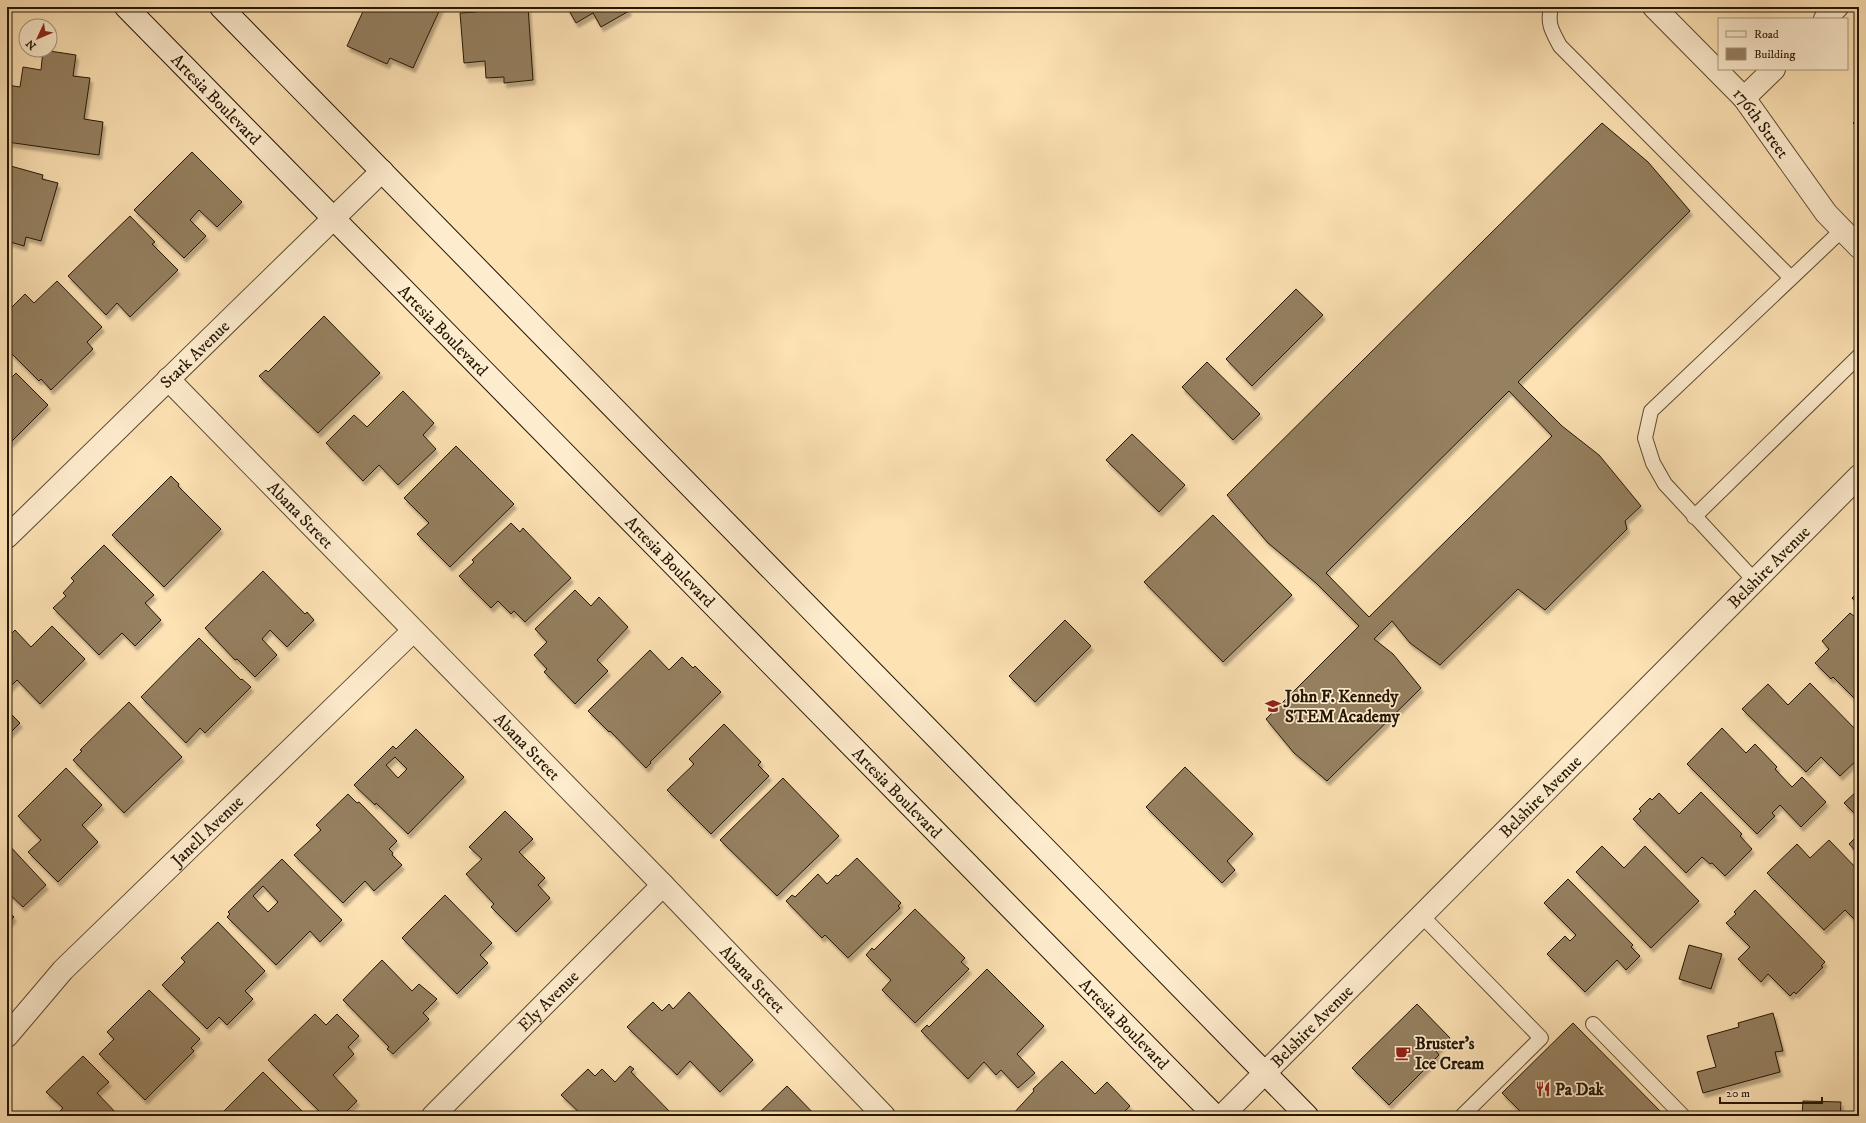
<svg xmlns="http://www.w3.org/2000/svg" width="1866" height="1123" font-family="'IM FELL DW Pica',serif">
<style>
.building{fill:#958060;stroke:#241604;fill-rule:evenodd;filter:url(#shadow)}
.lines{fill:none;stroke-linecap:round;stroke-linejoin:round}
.service-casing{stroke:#5a4930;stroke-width:16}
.minor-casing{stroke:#5a4930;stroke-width:24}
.secondary-casing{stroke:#241604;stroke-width:24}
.service{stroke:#feecce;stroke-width:14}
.minor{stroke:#feecce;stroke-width:22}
.secondary{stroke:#feecce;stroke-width:22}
.labels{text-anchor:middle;stroke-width:3.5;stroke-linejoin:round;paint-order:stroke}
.street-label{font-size:17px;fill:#241604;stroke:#feecce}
.poi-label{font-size:17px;font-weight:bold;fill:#241604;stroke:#feecce;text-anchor:start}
</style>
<defs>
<filter id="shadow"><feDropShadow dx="2.5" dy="4.5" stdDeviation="1" flood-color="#0004"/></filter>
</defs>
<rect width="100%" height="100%" fill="#fde2b4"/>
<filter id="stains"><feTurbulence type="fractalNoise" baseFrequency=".005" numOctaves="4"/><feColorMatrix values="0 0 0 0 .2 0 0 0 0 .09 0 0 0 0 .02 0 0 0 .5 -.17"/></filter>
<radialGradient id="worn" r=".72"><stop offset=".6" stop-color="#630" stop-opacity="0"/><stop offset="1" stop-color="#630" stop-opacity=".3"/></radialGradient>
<path class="building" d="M365 7H441L413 68 390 58 387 64 347 46Z
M476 7H528L533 80 504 83V77L486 78 485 61 464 63 460 13 476 12Z
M567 7H627L629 11 601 27 593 13 576 23Z
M43 50 76 55 73 76 90 78 84 119 103 122 99 155 7 142V85L20 87 23 67 41 70Z
M1859 117V128L1853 123Z
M1602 123 1648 162 1690 211 1518 382 1562 426 1599 455 1641 506 1625 521 1627 529 1545 610 1518 589 1440 665 1410 643 1392 621 1374 639 1393 654 1421 688 1327 781 1294 753 1266 719 1359 626 1316 583 1268 543 1227 495ZM1509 391 1552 436 1369 617 1326 573Z
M192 152 242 202 217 227 199 210 190 220 206 236 184 258 134 210Z
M7 165 43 175 42 179 58 183 41 241 26 237 24 246 7 241Z
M130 216 155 242 152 244 178 270 130 317 117 303 106 315 68 276Z
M57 281 102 327 87 342 93 349 51 390 41 379 39 381 7 349V337L10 334 7 330 11 325 7 321V312L25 294 34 303Z
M1296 289 1323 315 1252 386 1226 359Z
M324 316 380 373 318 433 259 376 266 370 268 372Z
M1207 362 1260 414 1233 440 1182 387Z
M16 373 48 405 10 443 7 440V382Z
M403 391 434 423 423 435 436 449 398 485 379 465 363 481 326 443 354 415 367 427Z
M1132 434 1185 485 1159 512 1106 460Z
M456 446 514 504 450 567 417 534 429 523 404 498Z
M171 476 179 484 178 486 221 529 164 587 112 535Z
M1213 515 1292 595 1223 662 1144 582Z
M511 523 520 532 523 528 571 578 525 622 514 611 511 614 498 601 491 608 459 576 474 562 472 560Z
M104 545 154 595 145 603 161 620 135 646 122 633 99 655 53 608 66 596 63 593 74 581 71 578Z
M263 571 305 614 307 612 314 620 287 647 270 630 262 639 277 655 255 677 237 659 235 660 205 628Z
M575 590 591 606 599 597 628 627 597 660 608 671 575 704 544 672 547 669 534 655 547 642 535 629Z
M1859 591V606L1852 598Z
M1850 613 1859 620 1857 622 1859 625V707L1854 702 1856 700 1833 677 1831 679 1815 663 1829 649 1822 641Z
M1065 620 1091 646 1035 702 1009 676Z
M52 626 85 659 40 704 17 680 7 690V638L15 630 31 647Z
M199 638 241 680 242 679 251 687 205 733 200 728 186 743 141 697Z
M650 650 669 670 682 657 693 668 695 666 721 692 650 762 651 763 646 768 610 731 609 732 588 711Z
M1810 683 1859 733V758L1840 776 1821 757 1806 772 1742 709 1768 684 1788 705Z
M129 702 182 757 124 813 73 760 82 751 80 750Z
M7 710 20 723 7 736Z
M724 724 761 762 758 765 769 776 711 834 667 790 694 764 689 759Z
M1722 728 1746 753 1755 744 1777 767 1775 769 1792 787 1802 777 1826 802 1801 827 1780 805 1772 813 1775 816 1757 834 1687 764Z
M416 729 464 777 408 834 376 803 375 805 354 785 393 746 396 749ZM395 757 407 769 398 778 386 765Z
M1185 767 1253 834 1227 861 1235 870 1222 883 1146 807Z
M66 768 102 805 82 825 98 842 58 882 28 852 41 840 18 816Z
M783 778 839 836 777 896 720 840Z
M1859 789V818L1844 803Z
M1701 792 1742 834 1740 836 1752 849 1725 876 1712 863 1710 864 1702 857 1686 873 1633 819 1641 811 1639 809 1650 798 1652 800 1659 793 1679 814Z
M348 794 357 803 359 802 397 841 389 849 393 853 392 855 402 865 374 891 365 881 343 903 294 855 321 830 316 825Z
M505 811 533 839 519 852 545 878 538 885 550 898 516 932 491 907 494 904 466 874 482 859 469 847Z
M1859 834V855L1849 844Z
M1829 840 1859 871V924L1845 910 1824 930 1767 873 1797 844 1810 858Z
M7 843 46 885 23 907 7 892Z
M1602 846 1624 868 1645 846 1699 901 1651 948 1576 872Z
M857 858 901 903 898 906 900 908 848 958 825 935 822 938 786 901 792 895 795 897 818 874 827 884 836 875 838 876Z
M282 859 342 920 320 942 310 931 276 965 227 917 230 914 228 912ZM263 886 278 902 268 912 253 896Z
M1568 879 1633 945 1631 947 1640 956 1626 970 1617 960 1585 992 1547 954 1565 936 1570 941 1576 935 1544 903Z
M1755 890 1825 962 1821 966 1823 967 1796 994 1794 992 1790 996 1768 974 1761 982 1738 959 1750 947 1726 923 1736 914 1734 912Z
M445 895 492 943 480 955 488 963 457 994 402 938Z
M915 909 965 958 961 962 969 969 915 1023 882 990 891 980 866 955 872 948 874 950Z
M7 910 14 917 7 925Z
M218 922 265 971 245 991 253 999 227 1025 219 1017 207 1029 162 985 185 962 181 958Z
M1689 945 1722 954 1711 989 1679 979Z
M382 960 412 991 419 984 437 999 423 1013 429 1019 393 1054 387 1049 389 1047 343 1000Z
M987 969 1044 1026 1017 1054 1035 1073 1018 1088 1001 1070 996 1075 984 1062 968 1079 921 1031 927 1025 929 1027Z
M149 990 200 1039 191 1048 194 1051 145 1100 99 1054 114 1039 107 1032Z
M689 992 753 1060 720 1092 690 1061 677 1075 627 1027 653 1002 662 1011 669 1004 673 1009Z
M1417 1004 1450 1038 1436 1051 1439 1055 1389 1105 1352 1068Z
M1773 1013 1783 1051 1775 1052 1780 1072 1703 1093 1697 1072 1716 1067 1707 1036 1739 1027 1738 1023Z
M315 1014 326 1025 337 1014 359 1036 348 1047 354 1054 333 1075 357 1101 342 1116H324L268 1060Z
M1573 1023 1665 1116H1525L1502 1093Z
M83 1056 109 1082 97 1093 119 1116H55L63 1108 46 1092Z
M1062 1061 1095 1094 1107 1082 1130 1106 1120 1116H1011L1034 1091 1033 1089Z
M630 1066 634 1069 631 1072 674 1116H583L561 1095 588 1069 595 1076 602 1069 615 1082Z
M263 1072 307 1116H219Z
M787 1086 816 1116H756Z
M1803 1101 1841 1102 1840 1116H1802Z"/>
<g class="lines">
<defs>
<path id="service" d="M1551 7C1547 24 1552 31 1560 46L1791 278
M1694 517 1859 356
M1755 581 1665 484 1653 463 1645 438 1651 411 1842 230
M1422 916 1541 1038 1462 1116
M1593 1024 1683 1116"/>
<g id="minor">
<path id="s1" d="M1654 7 1744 98 1826 213 1859 247"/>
<path d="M1825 19 1837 7"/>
<path d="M1744 98 1774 69"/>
<path id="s2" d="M168 379 663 885 884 1116"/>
<path id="s3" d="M7 537 382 171"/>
<path id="s4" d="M7 1036 63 970 413 631"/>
<path id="s5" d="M433 1116 663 885"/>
<path id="s6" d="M1222 1116 1859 476"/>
</g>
<g id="secondary">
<path id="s7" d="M126 7 1215 1116"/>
<path d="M221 7 1307 1116"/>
</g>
</defs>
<use href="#service" class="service-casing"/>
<use href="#minor" class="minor-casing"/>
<use href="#secondary" class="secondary-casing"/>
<use href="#service" class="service"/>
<use href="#minor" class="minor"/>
<use href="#secondary" class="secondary"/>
</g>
<defs>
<symbol id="school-bare" viewBox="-9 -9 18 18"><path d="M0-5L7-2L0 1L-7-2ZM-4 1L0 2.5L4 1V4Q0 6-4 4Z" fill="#8f2418" stroke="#feecce" stroke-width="2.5" paint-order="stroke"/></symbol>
<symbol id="cafe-bare" viewBox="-9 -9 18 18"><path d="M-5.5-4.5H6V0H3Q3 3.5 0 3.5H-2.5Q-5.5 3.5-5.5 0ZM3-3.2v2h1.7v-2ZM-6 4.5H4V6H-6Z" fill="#8f2418" stroke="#feecce" stroke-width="2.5" paint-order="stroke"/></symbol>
<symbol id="restaurant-bare" viewBox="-9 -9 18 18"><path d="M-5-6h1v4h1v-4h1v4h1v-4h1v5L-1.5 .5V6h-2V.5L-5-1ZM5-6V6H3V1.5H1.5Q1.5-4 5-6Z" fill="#8f2418" stroke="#feecce" stroke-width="2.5" paint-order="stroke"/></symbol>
</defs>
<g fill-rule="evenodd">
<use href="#school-bare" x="1262" y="695" width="22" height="22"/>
<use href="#cafe-bare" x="1392" y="1042" width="22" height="22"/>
<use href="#restaurant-bare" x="1532" y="1078" width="22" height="22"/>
</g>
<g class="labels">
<g class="street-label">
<text dy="6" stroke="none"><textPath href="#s7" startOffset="129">Artesia Boulevard</textPath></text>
<text dy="6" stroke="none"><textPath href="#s1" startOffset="158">176th Street</textPath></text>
<text dy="6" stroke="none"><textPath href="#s7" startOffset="453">Artesia Boulevard</textPath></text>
<text dy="6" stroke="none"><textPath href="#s3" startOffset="262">Stark Avenue</textPath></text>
<text dy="6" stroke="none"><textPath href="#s2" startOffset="190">Abana Street</textPath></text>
<text dy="6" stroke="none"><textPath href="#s7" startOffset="777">Artesia Boulevard</textPath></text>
<text dy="6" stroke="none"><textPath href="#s6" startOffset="775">Belshire Avenue</textPath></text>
<text dy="6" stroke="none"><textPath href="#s2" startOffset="514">Abana Street</textPath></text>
<text dy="6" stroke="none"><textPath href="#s7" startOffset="1101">Artesia Boulevard</textPath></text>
<text dy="6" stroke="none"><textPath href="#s6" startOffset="451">Belshire Avenue</textPath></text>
<text dy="6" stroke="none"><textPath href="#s4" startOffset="287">Janell Avenue</textPath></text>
<text dy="6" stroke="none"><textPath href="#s2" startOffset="838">Abana Street</textPath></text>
<text dy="6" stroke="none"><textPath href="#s5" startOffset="163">Ely Avenue</textPath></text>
<text dy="6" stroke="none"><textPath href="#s7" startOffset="1425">Artesia Boulevard</textPath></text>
<text dy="6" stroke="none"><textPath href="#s6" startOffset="127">Belshire Avenue</textPath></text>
</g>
<g class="poi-label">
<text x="1285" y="702">John F. Kennedy<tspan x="1285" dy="20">STEM Academy</tspan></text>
<text x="1415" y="1049">Bruster's<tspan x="1415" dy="20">Ice Cream</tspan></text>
<text x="1555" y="1095">Pa Dak</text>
</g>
</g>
<rect width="1866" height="1123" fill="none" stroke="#fde2b4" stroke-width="24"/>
<rect x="8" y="8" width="1850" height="1107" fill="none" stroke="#241604" stroke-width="2"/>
<rect x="12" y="12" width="1842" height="1099" fill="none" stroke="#241604"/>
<rect x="1718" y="18" width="130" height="52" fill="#feecce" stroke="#a7967d"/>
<rect x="1726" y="31" width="20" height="6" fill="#feecce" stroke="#a7967d"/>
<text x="1754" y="38" font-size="12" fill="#241604">Road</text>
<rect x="1726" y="48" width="20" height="12" fill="#958060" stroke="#a7967d"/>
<text x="1754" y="58" font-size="12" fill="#241604">Building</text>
<g transform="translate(38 38) rotate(226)"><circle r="19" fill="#feecce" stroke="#a7967d"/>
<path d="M0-3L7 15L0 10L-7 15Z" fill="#8f2418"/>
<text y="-6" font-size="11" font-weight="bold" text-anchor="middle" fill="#241604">N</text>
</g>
<path d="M1720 1097v6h102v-6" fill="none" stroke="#241604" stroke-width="2"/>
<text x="1726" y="1097" font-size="12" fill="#241604" stroke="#feecce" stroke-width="3" paint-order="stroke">20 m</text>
<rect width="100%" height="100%" filter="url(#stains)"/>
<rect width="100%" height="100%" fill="url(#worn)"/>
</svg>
